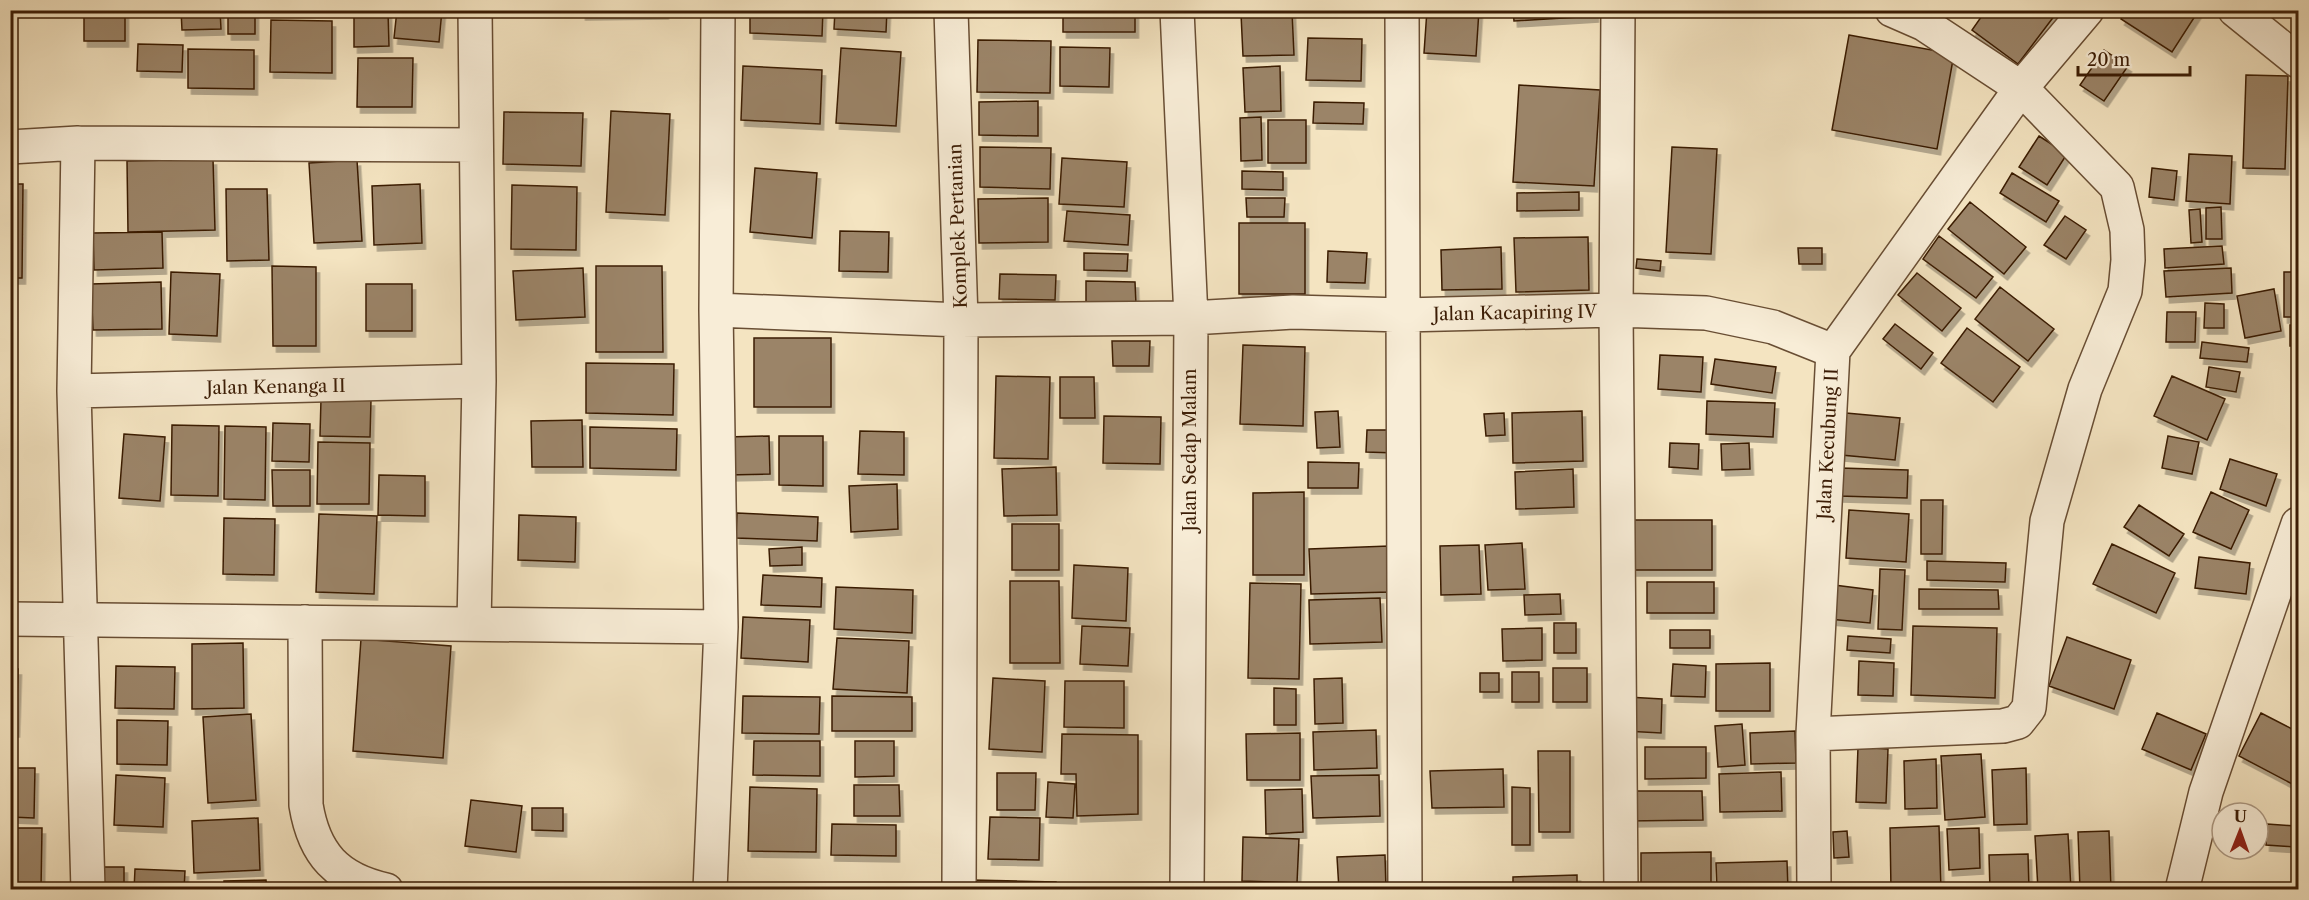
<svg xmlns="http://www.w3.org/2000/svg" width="2309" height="900" font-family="'Libre Caslon Text',serif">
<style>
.building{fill:#9b8467;stroke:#3b1c05;stroke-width:1.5;filter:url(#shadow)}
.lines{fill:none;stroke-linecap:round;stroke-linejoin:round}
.minor-casing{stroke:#694e34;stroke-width:36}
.minor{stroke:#f8edd7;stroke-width:33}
.labels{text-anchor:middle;stroke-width:4.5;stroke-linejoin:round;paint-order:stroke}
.street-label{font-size:18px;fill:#3b1c05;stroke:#f8edd7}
</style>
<defs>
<filter id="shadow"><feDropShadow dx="3.5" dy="6" stdDeviation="0" flood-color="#0004"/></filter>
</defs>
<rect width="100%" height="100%" fill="#f4e4c1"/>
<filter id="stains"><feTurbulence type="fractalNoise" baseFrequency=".00333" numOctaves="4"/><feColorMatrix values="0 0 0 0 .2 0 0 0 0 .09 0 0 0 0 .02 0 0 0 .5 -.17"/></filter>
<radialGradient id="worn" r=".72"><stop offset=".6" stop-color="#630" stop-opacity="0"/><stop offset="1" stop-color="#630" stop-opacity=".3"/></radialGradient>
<path class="building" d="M84 10H125V41H84Z
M181 10H220L221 29 182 30Z
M228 10H255V34H228Z
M397 10H442L439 42 394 38Z
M582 10H665V13L582 14Z
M750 10H823L822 36 750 33Z
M835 10H887L886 32 834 29Z
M1063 10H1135V32H1063Z
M1427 10H1479L1476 56 1424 53Z
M1513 10H1595V16L1514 21Z
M1986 10H2057L2058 11 2018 64 1972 30Z
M2126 10H2199L2172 52 2121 19Z
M354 12H388L389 46 354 47Z
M1292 12 1294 55 1243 56 1241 14Z
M271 20 332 21V73L270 72Z
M1849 35 1954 54 1937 149 1832 130Z
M1308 38 1362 39 1361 81 1306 80Z
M978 40 1051 41 1050 93 977 92Z
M138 44 183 45 182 72 137 71Z
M1060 47 1110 48 1109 87 1060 86Z
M841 48 901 52 896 126 836 123Z
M188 49 254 50V89L188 88Z
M2104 50 2128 66 2104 101 2080 85Z
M358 58H413L412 107H357Z
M743 66 822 70 820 124 741 120Z
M1280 66 1281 111 1245 112 1243 68Z
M2246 75 2288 76 2285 169 2243 168Z
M1519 85 1600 90 1594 186 1513 182Z
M1038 101V136L979 135V102Z
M1314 102 1364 103 1363 124 1313 123Z
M611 111 670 114 665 215 606 212Z
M504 112 583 113 581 166 503 164Z
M1261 117 1262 160 1241 161 1240 118Z
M1268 120H1306V163H1268Z
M2039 136 2067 154 2047 185 2019 167Z
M980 147 1051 148 1050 189 980 187Z
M1672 147 1717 149 1711 254 1666 252Z
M2189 154 2232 156 2230 204 2186 201Z
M1062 158 1127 162 1124 207 1059 204Z
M213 159 215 230 128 232 127 161Z
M357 160 362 241 314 243 309 163Z
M755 168 817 173 812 238 750 232Z
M2152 168 2177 171 2174 200 2149 197Z
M1242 171 1283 172V190L1242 189Z
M2012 173 2059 201 2046 222 2000 193Z
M10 184H23L22 278H10Z
M420 184 422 243 374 245 372 186Z
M512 185 577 187 576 250 511 249Z
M226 189H267L269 260 227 261Z
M1579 192V210L1517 211V193Z
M1048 198V242L979 243 978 199Z
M1246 198H1285L1284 217H1247Z
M1970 202 2026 247 2004 274 1948 229Z
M2221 207 2222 239H2206V208Z
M2200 209 2202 242 2191 243 2189 210Z
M1067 211 1130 215 1128 245 1064 241Z
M2065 216 2086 230 2066 259 2044 245Z
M1239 223H1305V294H1239Z
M840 231 889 232 888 272 839 271Z
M162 232 163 268 94 270 93 233Z
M1939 236 1993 277 1976 298 1923 259Z
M1588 237 1589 290 1516 292 1514 238Z
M2222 246 2224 264 2165 268 2164 249Z
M1501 247 1502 289 1442 290 1441 250Z
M1798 248H1822V264H1799Z
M1328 251 1367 253 1365 283 1327 282Z
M1084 253 1128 254 1127 271 1084 270Z
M1637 259 1661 261 1660 271 1636 268Z
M272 266 316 267V346H273Z
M596 266H662L663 352H596Z
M583 268 585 317 516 320 513 271Z
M2231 268 2232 293 2166 297 2164 271Z
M171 272 220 274 217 336 169 334Z
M2284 272H2298V317H2284Z
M1917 273 1961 308 1942 331 1898 295Z
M1000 274 1056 275 1055 300 999 299Z
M1086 281 1135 282 1136 305H1086Z
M161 282 162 329 93 330 91 284Z
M366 284H412V331H366Z
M2000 287 2054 329 2028 361 1975 319Z
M2274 289 2281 331 2245 338 2237 296Z
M2205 303 2224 304V328H2204Z
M2167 312H2196L2195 342H2166Z
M1895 324 1933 353 1921 369 1883 339Z
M2290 325H2298V346H2290Z
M1967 328 2020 367 1993 402 1941 363Z
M754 338H831V407H754Z
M1112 341H1150L1149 366H1113Z
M2202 342 2249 348 2247 362 2200 358Z
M1243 345 1305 347 1303 426 1240 424Z
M1660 355 1703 357 1701 392 1658 389Z
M1715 359 1776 367 1772 393 1711 384Z
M586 363 674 364 673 415 586 413Z
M2209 367 2240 372 2236 392 2206 387Z
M996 376 1050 377 1048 459 994 458Z
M2172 376 2225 399 2207 440 2154 416Z
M1060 377H1094L1095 418H1060Z
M321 399 371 400 370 437 320 436Z
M1707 401 1775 403 1773 437 1706 434Z
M1338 411 1340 447 1317 448 1315 412Z
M1582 411 1583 461 1513 463 1512 413Z
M1504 413 1505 435 1486 436 1484 414Z
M1846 413 1900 418 1895 460 1841 455Z
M1104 416 1161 417 1160 464 1103 463Z
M582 420 583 467H532L531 421Z
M273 423 310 424 309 462 272 461Z
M172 425 219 426 218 496 171 495Z
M225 426 266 427 265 500 224 499Z
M590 427 677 429 676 470 590 468Z
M1367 430H1396V453L1366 452Z
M860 431 904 432V475L858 474Z
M124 434 165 437 160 501 119 498Z
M769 436 770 474 726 475V437Z
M779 436H823V486L779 485Z
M2168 436 2199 442 2192 474 2162 468Z
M318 442 370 443 369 504H317Z
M1670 443 1699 444 1698 469 1669 467Z
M1749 443 1750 469 1722 470 1721 444Z
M2230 459 2277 474 2266 506 2220 489Z
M1308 462 1359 463 1358 488H1308Z
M1056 467 1057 515 1004 516 1002 469Z
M1840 468 1908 470 1907 498 1839 496Z
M1573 469 1574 507 1516 509 1515 472Z
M272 470H310V506H273Z
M379 475 425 476V516L378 515Z
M897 484 898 529 851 532 849 486Z
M1304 492V575H1253V493Z
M2211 492 2249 510 2231 549 2193 532Z
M1921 500H1943L1942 554H1921Z
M2139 505 2184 534 2169 556 2124 527Z
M1849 510 1909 514 1906 562 1846 558Z
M737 513 818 517 817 541 736 538Z
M319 514 377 516 374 594 316 592Z
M519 515 576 517 575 562 518 560Z
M224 518 275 519 274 575 223 574Z
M1633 520H1712V570H1633Z
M1012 524H1059V570H1012Z
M1522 543 1525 589 1488 590 1485 545Z
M2112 544 2175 573 2156 613 2093 584Z
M1479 545 1481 594 1441 595 1440 546Z
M1389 546 1391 592 1311 594 1309 549Z
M802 547V565L770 566 769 549Z
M2199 557 2250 563 2246 594 2195 588Z
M1927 561 2006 563 2005 582 1927 580Z
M1074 565 1128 568 1126 621 1072 618Z
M1880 569 1905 570 1902 630 1878 629Z
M763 575 822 578 821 607 761 605Z
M1010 581H1059L1060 663H1010Z
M1647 582H1714V613H1647Z
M1250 583 1301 584 1299 679 1248 678Z
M1834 585 1873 590 1870 623 1829 619Z
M836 587 913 590 912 633 834 629Z
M1919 589 1998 590 1999 609H1919Z
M1560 594 1561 614 1525 615 1524 595Z
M1380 598 1382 642 1310 644 1309 600Z
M743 617 810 620 808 662 741 658Z
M1554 623H1576V653H1554Z
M1082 626 1130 628 1128 666 1080 664Z
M1913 626 1997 628 1995 698 1911 695Z
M1542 628V660L1503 661 1502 629Z
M1670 630H1710V648H1670Z
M1848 636 1891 639 1890 653 1847 650Z
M2067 637 2131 660 2114 709 2049 686Z
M837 638 909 641 907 693 833 689Z
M361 639 451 646 443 758 353 751Z
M243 643 244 708 192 709V644Z
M1859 661 1894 663 1893 696 1858 695Z
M1770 663V711H1716V664Z
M1673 664 1706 666 1705 697 1671 696Z
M116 666 175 667 174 709 115 708Z
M1553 668H1587V702H1553Z
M10 669H18L16 731H10Z
M1512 672H1539V702H1512Z
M1480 673H1499V692H1480Z
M993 678 1045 681 1042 752 989 749Z
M1342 678 1343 723 1315 724 1314 679Z
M1065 681H1124V728L1064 727Z
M2298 682V697L2293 695Z
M1274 688 1296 689V725H1274Z
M743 696 820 697 819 734 742 733Z
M832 696 912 697V731H832Z
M1627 697 1662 699 1661 733 1625 731Z
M2157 713 2206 734 2191 770 2142 749Z
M2261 713 2298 732V787L2239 756Z
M251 714 256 800 208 803 203 717Z
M117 720 168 721 167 765 117 764Z
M1742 724 1745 765 1718 767 1715 726Z
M1376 730 1377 768 1314 770 1313 732Z
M1795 731 1796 763 1751 764 1750 733Z
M1300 733V780H1247L1246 734Z
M1062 734 1138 735V814L1077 816 1076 774H1061Z
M754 741H820V776L753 775Z
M855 741H894V776L855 777Z
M1645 747H1706V778L1645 779Z
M1858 747 1888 749 1886 803 1856 802Z
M1538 751H1570V832H1539Z
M1981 754 1985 817 1945 820 1941 756Z
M1936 759 1937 808 1905 809 1904 761Z
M10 768H35L34 818 10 817Z
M2026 768 2027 824 1994 825 1992 770Z
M1503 769 1504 807 1432 808 1430 771Z
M1781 772 1782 811 1720 812 1719 774Z
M997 773H1036L1035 810H997Z
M116 775 165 778 163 827 114 825Z
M1379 775 1380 816 1313 818 1311 776Z
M1048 782 1075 784 1073 818 1046 817Z
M854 785H899L900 816H854Z
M750 787 817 789 816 852 748 851Z
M1512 787 1530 788V845H1512Z
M1302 789 1303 832 1266 834 1265 790Z
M1627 791H1702L1703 820 1627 821Z
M471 800 522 806 516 852 465 846Z
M532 808H563V831L532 830Z
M990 817 1040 818 1039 860 988 859Z
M258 818 260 870 194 873 192 821Z
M832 824 896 825V856L831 855Z
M2267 824 2296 826 2295 847 2266 845Z
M1939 826 1941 890H1891L1890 828Z
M10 828H42L41 890H10Z
M1979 828 1980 868 1949 870 1947 829Z
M1847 831 1849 857 1834 858 1833 832Z
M2109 831 2111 890H2080L2078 832Z
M2068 834 2071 890H2038L2035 836Z
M1243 837 1299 839 1297 883 1242 881Z
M1711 852V890H1641V853Z
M2028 854 2029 890H1990L1989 855Z
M1385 855 1386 890H1339L1337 857Z
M1787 861 1788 890H1717L1716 863Z
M98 867H124V890H99Z
M135 869 185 871 184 890H134Z
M1577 875V890H1513V877Z
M266 880 267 890H224V881Z
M972 880 1056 882V890H972Z"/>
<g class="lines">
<defs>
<path id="minor" d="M951 10 961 320 1191 318 1293 312 1403 315 1616 310 1706 313 1773 327 1833 351
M1177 10 1191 318 1187 890
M1402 10 1405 890
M1618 10 1616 310 1621 890
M2235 10 2298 61
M78 143 74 391 88 890
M10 147 78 143 476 145
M716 310 718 10
M74 391 479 381
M10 619 721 627 716 310 961 320 959 890
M305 622 306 805C314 854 337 879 386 890
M474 624 479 381 475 10
M1813 734 2003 726 2018 722 2029 708 2047 521 2085 389 2125 291 2128 260 2127 230 2117 187 2021 88 1924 24 1892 10
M710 890 721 627
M1814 890 1813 734 1833 351 2021 88 2087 10
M2182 890 2206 792 2298 524"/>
</defs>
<use href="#minor" class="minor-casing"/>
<use href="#minor" class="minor"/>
</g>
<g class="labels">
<g class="street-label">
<text transform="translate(958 226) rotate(-92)" y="6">Komplek Pertanian</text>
<text transform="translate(1515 313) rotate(-1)" y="6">Jalan Kacapiring IV</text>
<text transform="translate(276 387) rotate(-1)" y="6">Jalan Kenanga II</text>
<text transform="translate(1828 444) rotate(-87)" y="6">Jalan Kecubung II</text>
<text transform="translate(1190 450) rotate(-90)" y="6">Jalan Sedap Malam</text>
</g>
</g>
<rect width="2309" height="900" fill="none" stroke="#f4e4c1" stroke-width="36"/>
<rect x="12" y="12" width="2285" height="876" fill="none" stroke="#3b1c05" stroke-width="3"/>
<rect x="18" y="18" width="2273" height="864" fill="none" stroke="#3b1c05" stroke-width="1.5"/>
<g transform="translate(2240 831) rotate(1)"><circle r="28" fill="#f8edd7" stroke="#ac9983" stroke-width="1.5"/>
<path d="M0-4.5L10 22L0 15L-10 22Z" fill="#8f2418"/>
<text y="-9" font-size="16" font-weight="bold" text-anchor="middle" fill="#3b1c05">U</text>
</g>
<path d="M2078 66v9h112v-9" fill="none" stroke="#3b1c05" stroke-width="3"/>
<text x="2087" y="66" font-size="18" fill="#3b1c05" stroke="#f8edd7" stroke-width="4.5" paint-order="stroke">20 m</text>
<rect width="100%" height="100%" filter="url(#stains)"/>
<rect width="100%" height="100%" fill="url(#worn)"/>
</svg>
